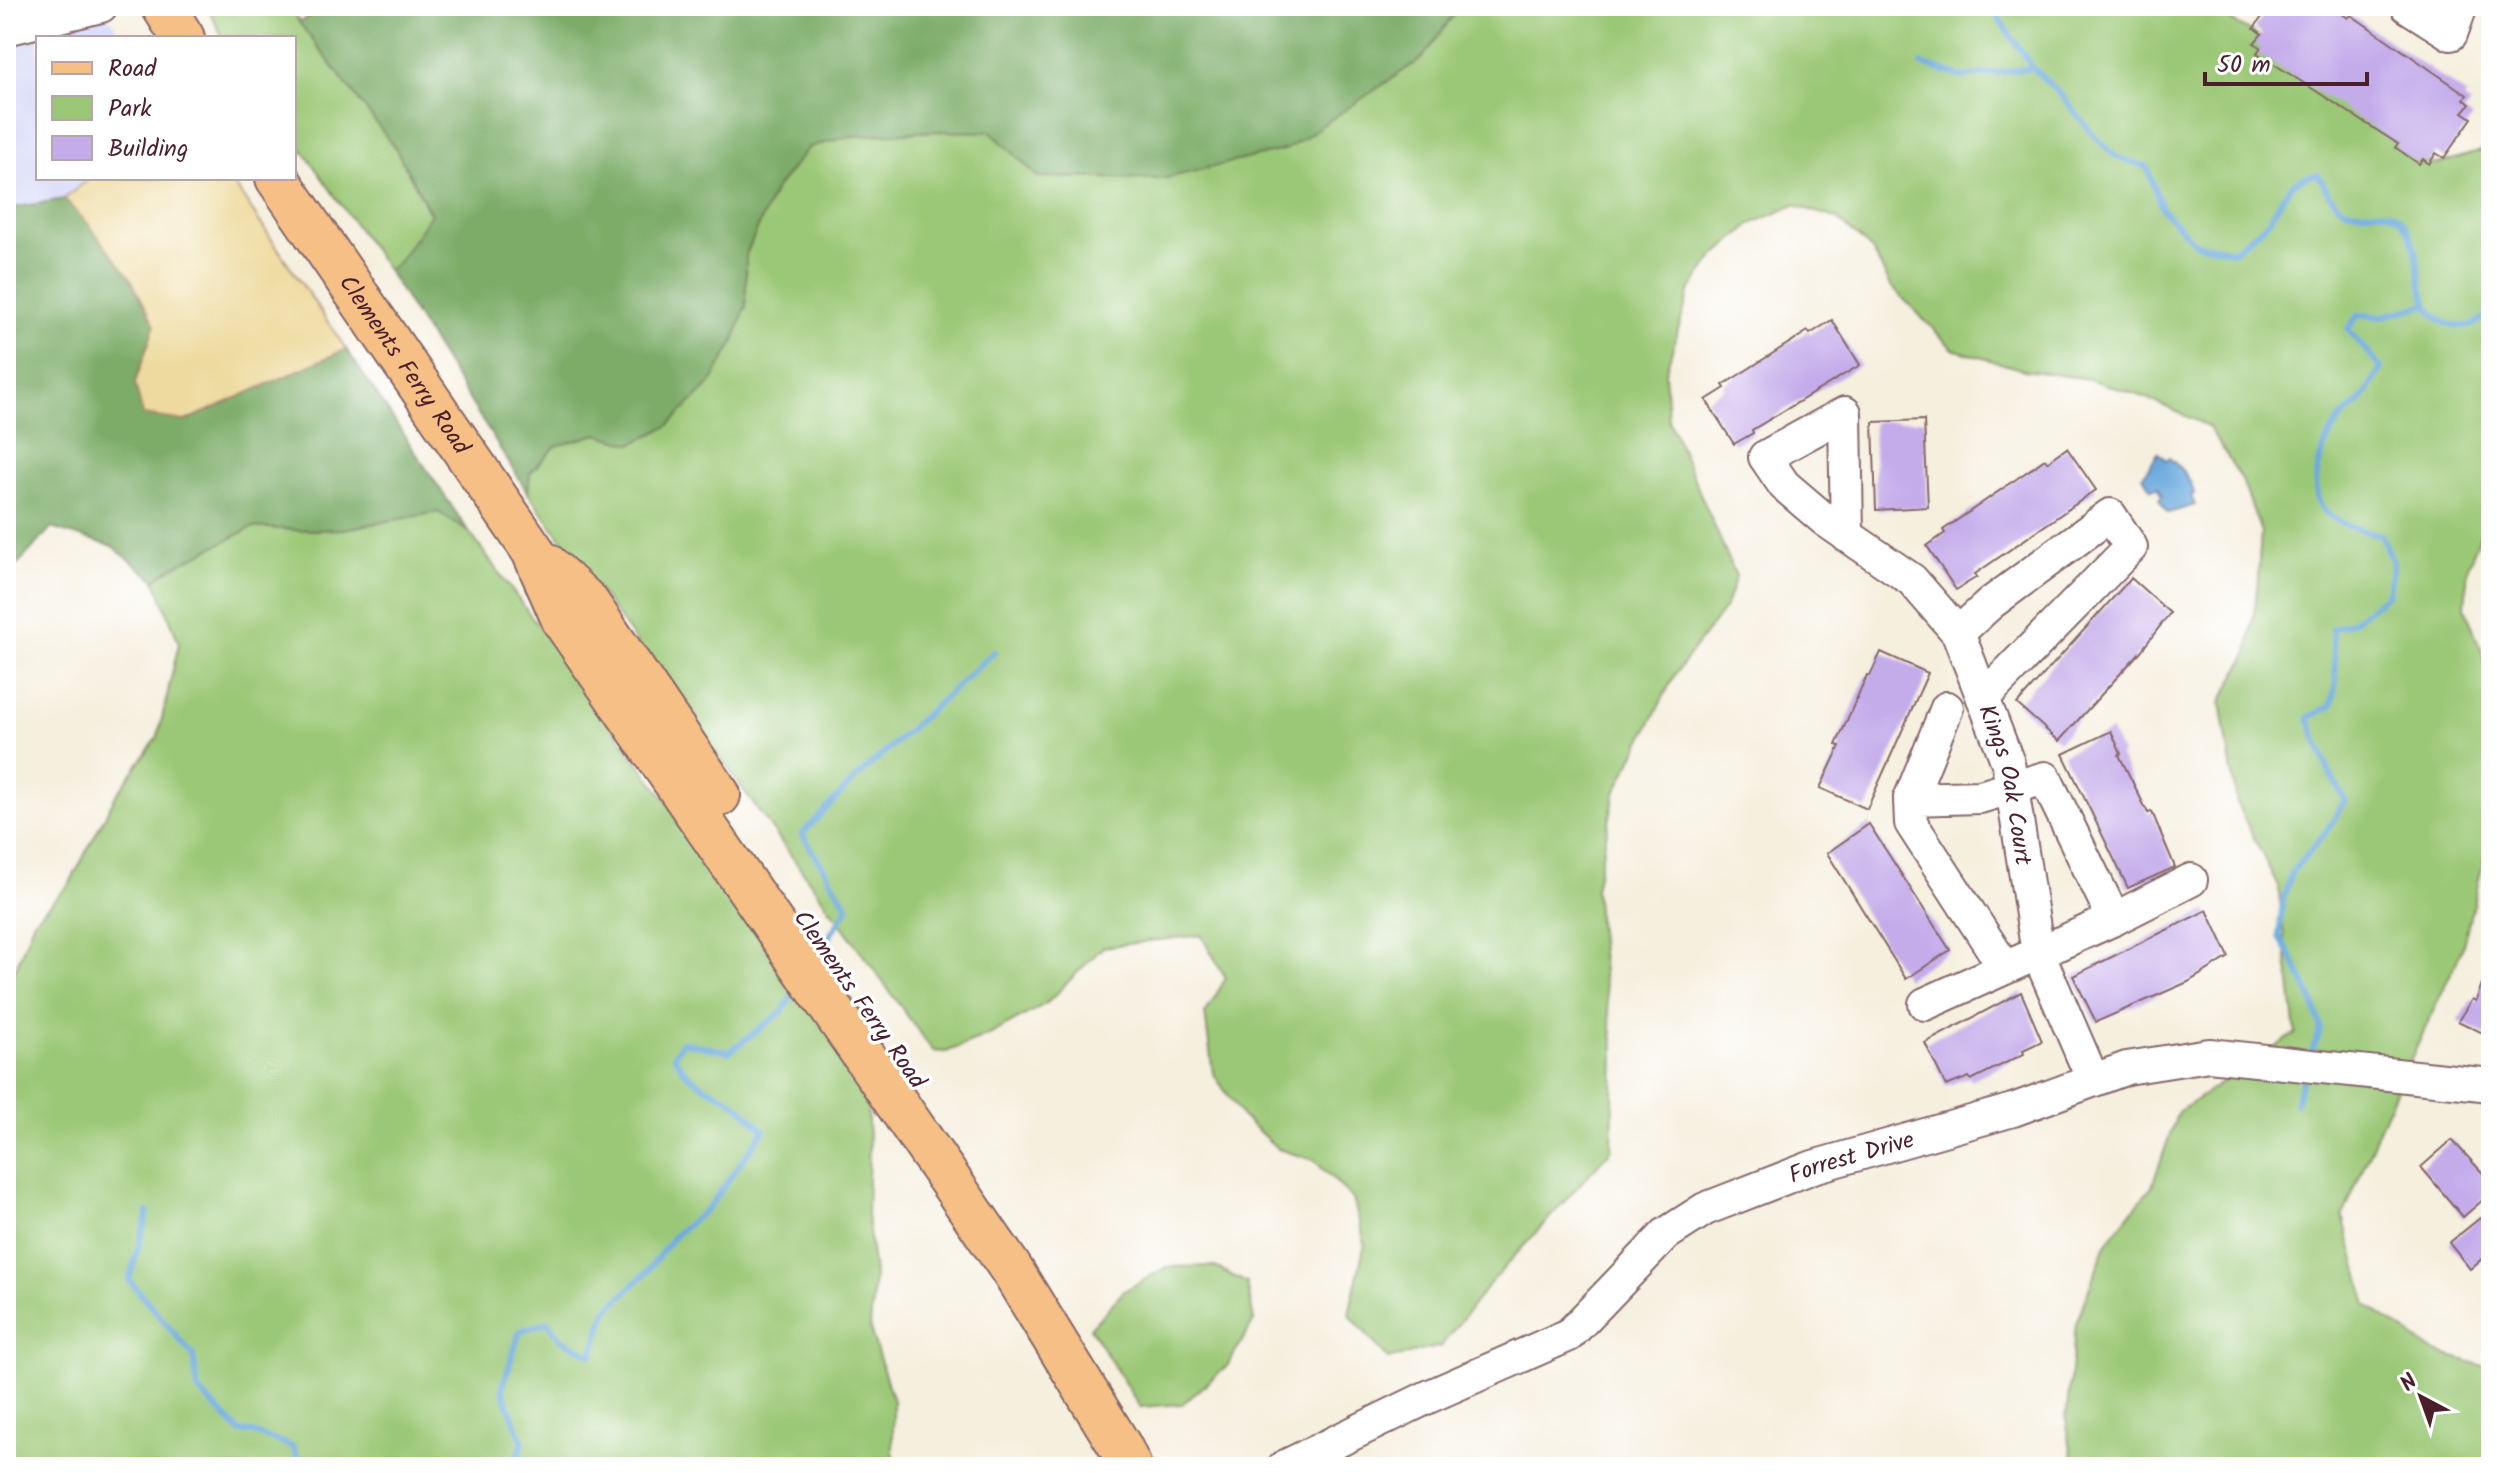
<svg xmlns="http://www.w3.org/2000/svg" width="2497" height="1473" font-family="Kalam,sans-serif">
<style>
.built{fill:#d5d8f9}
.green{fill:#9bc876;stroke:#727450;stroke-width:2}
.forest{fill:#7cac67;stroke:#636649;stroke-width:2}
.sand{fill:#eeda9e;stroke:#9c7c64;stroke-width:2}
.water{fill:#6aa9dd;stroke:#5a6484;stroke-width:2}
.lines{fill:none;stroke-linecap:round;stroke-linejoin:round}
.stream{stroke:#6aa9dd;stroke-width:6}
.building{fill:#c4acea}
.minor-casing{stroke:#86686a;stroke-width:36}
.major-casing{stroke:#86686a;stroke-width:46}
.minor{stroke:#fff;stroke-width:32}
.major{stroke:#f5bf86;stroke-width:42}
.labels{text-anchor:middle;stroke-width:7;stroke-linejoin:round;paint-order:stroke}
.street-label{font-size:24px;fill:#4a1f2b;stroke:#fff}
</style>
<rect width="100%" height="100%" fill="#fff"/>
<filter id="ink" filterUnits="userSpaceOnUse"><feTurbulence type="fractalNoise" baseFrequency=".0125" numOctaves="2"/><feDisplacementMap in="SourceGraphic" scale="16" xChannelSelector="R" yChannelSelector="G"/><feConvolveMatrix kernelMatrix="1 2 1 2 8 2 1 2 1" color-interpolation-filters="sRGB"/></filter>
<filter id="wash" filterUnits="userSpaceOnUse"><feTurbulence type="fractalNoise" baseFrequency=".006" numOctaves="4" result="noise"/><feDisplacementMap in="SourceGraphic" scale="32" xChannelSelector="R" yChannelSelector="G"/><feGaussianBlur stdDeviation="1.8" result="paint"/><feColorMatrix in="noise" values="0 0 0 0 0 0 0 0 0 0 0 0 0 0 0 0 0 1.4 0 .05"/><feComposite in="paint" operator="in"/></filter>
<g filter="url(#wash)">
<rect width="100%" height="100%" fill="#f5efde"/>
<path class="built" d="M6 6H102L123 38H38V178H90L64 199 6 209Z"/>
<path class="green" d="M207 6H290L299 22 396 149 431 215 399 261 388 271 294 138V38H223Z
M1460 6H2204L2255 34 2391 139 2435 165 2484 150 2491 94V509L2468 566 2465 607 2491 675V831L2462 949 2385 1115 2343 1216 2367 1305 2433 1351 2491 1368V1467H2074L2066 1418 2076 1323 2106 1244 2152 1186 2178 1112 2296 1033 2278 886 2237 804 2221 702 2248 652 2257 593 2261 532 2242 480 2208 426 2144 397 2089 379 2024 370 1953 349 1891 286 1872 250 1838 219 1795 205 1751 224 1714 257 1690 290 1665 373 1668 419 1736 576 1726 606 1675 674 1615 793 1595 889 1603 974 1614 1047 1612 1149 1491 1282 1441 1346 1388 1359 1349 1314 1365 1243 1353 1199 1314 1160 1278 1149 1242 1116 1213 1073 1205 1014 1226 978 1201 935 1103 947 1047 1003 989 1035 946 1052 933 1051 528 493 530 473 555 446 597 434 632 444 746 306V254L775 189 809 147 852 136 933 131 991 132 1038 177 1162 179 1215 165 1356 102 1422 58Z
M438 512 469 532 854 1056 866 1080 869 1143 867 1215 874 1274 870 1329 893 1401V1452L897 1467H6V994L34 920 69 885 115 797 158 736 179 643 155 580 173 567 253 527 297 530 343 529Z
M1213 1266 1247 1283 1254 1321 1227 1366 1182 1404 1140 1407 1090 1328 1124 1291 1167 1267Z"/>
<path class="forest" d="M328 6H1460L1422 58 1287 149 1162 179 1038 177 991 132 933 131 852 136 809 147 775 189 746 254V306L733 344 710 384 668 426 632 444 597 434 556 446 530 473 528 493 388 271 399 261 431 214 396 149 299 22Z
M64 199 89 225 130 277 155 325 135 383 185 421 346 349 469 532 438 512 343 529 297 530 253 527 173 567 155 580 112 546 51 528 6 577V209Z"/>
<path class="sand" d="M90 178H230L346 349 185 421 143 415 135 383 155 325 130 277 89 225 64 199Z"/>
<path class="water" d="M2158 453 2166 460 2169 458C2180 467 2192 479 2194 494L2191 495 2195 505 2168 513 2159 500 2162 496 2157 487 2151 489 2143 476Z"/>
<g class="lines">
<path class="stream" d="M1997 16 2033 68 2063 97 2095 137 2117 157 2147 167 2162 209 2195 243 2233 251C2244 242 2259 232 2268 221 2284 200 2287 176 2318 175 2324 184 2331 200 2340 206 2360 221 2384 198 2403 223 2425 250 2412 310 2446 323 2453 326 2463 326 2471 326L2491 313
M1922 64 1962 77 2033 68
M815 959 848 907 802 834 852 782 994 652
M2310 1057C2313 1048 2321 1035 2320 1026 2317 1005 2291 954 2279 936L2283 900 2291 873 2326 832 2345 800 2329 772 2308 718 2331 706 2336 681 2332 629 2354 621 2388 594 2393 561 2381 535C2363 530 2344 527 2329 515 2303 496 2322 446 2336 425 2342 414 2355 409 2362 399 2370 390 2375 378 2381 368L2348 329 2358 315 2383 316 2426 305
M2295 1104 2304 1075
M148 1212 129 1280 193 1355 198 1390 240 1432 253 1433 292 1446 303 1467
M513 1467 523 1443 502 1389 520 1331 548 1322 561 1339 592 1355 606 1311 646 1273 674 1236 709 1207 764 1130C754 1122 745 1111 735 1103 710 1086 690 1086 674 1056L682 1042 729 1052 782 1012 798 986"/>
</g>
<g id="blocks">
<path class="building" d="M2270 6H2331L2348 18 2351 15 2467 95 2464 99 2470 104 2463 112 2472 118 2444 158 2436 153 2429 164 2423 159 2419 164 2395 147 2398 144 2257 53 2261 47 2254 43 2262 34 2254 28Z
M1832 320 1860 365 1752 430 1753 433 1734 444 1706 400 1725 388 1723 385 1808 331 1810 334Z
M1924 420 1928 507 1876 510 1873 422Z
M2067 448 2096 490 1975 574 1977 577 1956 590 1927 546 1945 533 1943 530 2045 459 2047 462Z
M2131 578 2170 613 2141 651 2059 741 2017 704Z
M1881 652 1928 673 1867 809 1820 788 1840 746 1836 745 1867 675 1870 676Z
M2111 731 2121 754 2119 755 2148 813 2152 812 2175 867 2128 888 2063 754Z
M1869 824 1950 950 1906 979 1827 853Z
M2207 910 2229 957 2188 982 2096 1022 2073 976Z
M2488 966H2491V1037L2458 1021 2472 999 2476 1001Z
M2021 992 2042 1041 2023 1050 2024 1054 1971 1080 1969 1077 1946 1086 1925 1043Z
M2452 1140 2491 1182V1193L2463 1217 2421 1167Z
M2480 1218 2491 1231V1251L2470 1269 2449 1243Z"/>
</g>
</g>
<g filter="url(#ink)">
<use href="#blocks" fill-opacity="0" stroke="#86686a" stroke-width="2"/>
<g class="lines">
<defs>
<g id="minor">
<path d="M2407 6 2451 34 2461 6"/>
<path d="M6 29 101 6"/>
<path id="s1" d="M1847 536 1845 413 1765 457 1784 485 1825 520 1912 580 1958 633 2008 763 2038 953 2093 1080"/>
<path d="M1958 633 1991 603 2110 515 2131 547 1983 698"/>
<path d="M1910 799 1947 708"/>
<path d="M2114 919 2191 880"/>
<path d="M1925 1004C1988 976 2051 947 2114 919L2045 778 1980 797 1910 799 1911 823 2005 968"/>
<path id="s2" d="M1284 1467 1428 1397 1569 1335 1666 1234 1705 1209 1813 1167 2013 1110 2127 1068 2209 1055 2491 1085"/>
</g>
<g id="major">
<path d="M163 6 183 38"/>
<path id="s3" d="M277 178 533 551 563 620 1011 1269 1121 1448 1130 1467"/>
<path d="M546 564 587 602 719 795"/>
</g>
</defs>
<use href="#minor" class="minor-casing"/>
<use href="#major" class="major-casing"/>
<use href="#minor" class="minor"/>
<use href="#major" class="major"/>
</g>
</g>
<g class="labels">
<g class="street-label">
<text dy="8" stroke="none"><textPath href="#s3" startOffset="226">Clements Ferry Road</textPath></text>
<text dy="8" stroke="none"><textPath href="#s1" startOffset="638">Kings Oak Court</textPath></text>
<text transform="translate(860 999) rotate(55)" y="8">Clements Ferry Road</text>
<text dy="8" stroke="none"><textPath href="#s2" startOffset="656">Forrest Drive</textPath></text>
</g>
</g>
<rect width="2497" height="1473" fill="none" stroke="#fff" stroke-width="32"/>
<rect x="36" y="36" width="260" height="144" fill="#ffffff" stroke="#b7a5aa" stroke-width="2"/>
<rect x="52" y="62" width="40" height="12" fill="#f5bf86" stroke="#b7a5aa" stroke-width="2"/>
<text x="108" y="76" font-size="24" fill="#4a1f2b">Road</text>
<rect x="52" y="96" width="40" height="24" fill="#9bc876" stroke="#b7a5aa" stroke-width="2"/>
<text x="108" y="116" font-size="24" fill="#4a1f2b">Park</text>
<rect x="52" y="136" width="40" height="24" fill="#c4acea" stroke="#b7a5aa" stroke-width="2"/>
<text x="108" y="156" font-size="24" fill="#4a1f2b">Building</text>
<g transform="translate(2421 1397) rotate(319)" stroke="#ffffff" stroke-width="6" paint-order="stroke">
<path d="M0-6L14 30L0 20L-14 30Z" fill="#4a1f2b"/>
<text y="-12" font-size="22" font-weight="bold" text-anchor="middle" fill="#4a1f2b">N</text>
</g>
<path d="M2205 72v12h162v-12" fill="none" stroke="#4a1f2b" stroke-width="4"/>
<text x="2217" y="72" font-size="24" fill="#4a1f2b" stroke="#ffffff" stroke-width="6" paint-order="stroke">50 m</text>
</svg>
